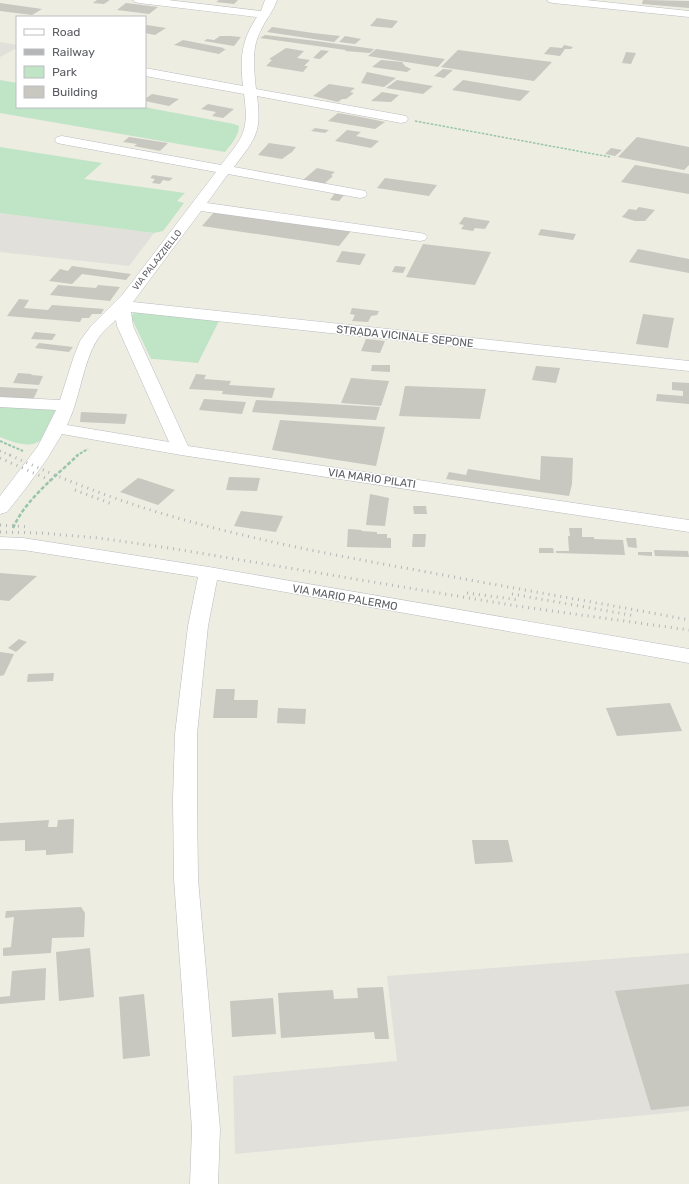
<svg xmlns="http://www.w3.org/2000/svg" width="689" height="1184" font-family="Rubik,sans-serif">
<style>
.industrial{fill:#e1e0da}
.green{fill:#bfe4c6}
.building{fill:#c8c7c0}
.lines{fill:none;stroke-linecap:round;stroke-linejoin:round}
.street-casing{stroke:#babbc1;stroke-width:1}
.path-far2{stroke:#99c5ad;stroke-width:1.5;stroke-dasharray:2.5 1.5;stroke-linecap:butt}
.path-far1{stroke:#99c5ad;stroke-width:2;stroke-dasharray:3 1.5;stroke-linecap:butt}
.path{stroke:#99c5ad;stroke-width:2.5;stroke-dasharray:4 2;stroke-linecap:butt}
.street{fill:#fff;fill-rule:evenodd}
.rail-far1{stroke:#b5b6b6;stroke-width:2.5;stroke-dasharray:1 4;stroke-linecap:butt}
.rail{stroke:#b5b6b6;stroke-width:3;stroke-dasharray:1 5;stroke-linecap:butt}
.labels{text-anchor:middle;stroke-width:3;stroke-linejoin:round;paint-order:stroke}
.far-street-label{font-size:9px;fill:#5b5d63;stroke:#fff}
.street-label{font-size:11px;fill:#5b5d63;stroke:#fff}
</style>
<rect width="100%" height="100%" fill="#edede2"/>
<path class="industrial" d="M0 42 17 45V48L0 57Z
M0 213 154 233 129 266 0 252Z
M689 953V1111L235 1154 233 1076 397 1061 387 976Z"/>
<path class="green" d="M0 80 17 83V107H144L234 124 239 126C239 136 231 144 225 152L0 113Z
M0 147 102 163 84 179 185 193 177 201 184 203 163 231 154 233 0 213Z
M135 312 220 319 198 363 155 359H151L132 319V315Z
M0 404 58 406 42 439C31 450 13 442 0 437Z"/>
<path class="building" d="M97 0H110L104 4 93 3Z
M219 0H238L234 4 216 2Z
M643 0 689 1V8L642 4Z
M0 3 42 9 32 15 0 11Z
M126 3 158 7 149 14 117 10Z
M377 18 398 21 392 28 370 26Z
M147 25 166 28 155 35 145 33V26Z
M272 27 313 33 340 36 334 42 267 32Z
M265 35 316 41 374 49 370 53 345 51 346 50 260 38Z
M220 36H230L241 37 234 46 204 41 207 39 214 40Z
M345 36 361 39 355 44 339 42Z
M183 40 224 48 223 49H226L219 54 174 45Z
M564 45 573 47 571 49H565L560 56 544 54 550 47 562 48Z
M286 48 304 51 297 58 310 60 304 66H308L303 72 266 66 272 60 269 59Z
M376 49 445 59 438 67 368 56Z
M321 50 329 51 320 59 313 58Z
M458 50 552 62 534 81 441 67Z
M626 52 636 53 631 64 622 63Z
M381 60 402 62 405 66 411 69 407 72 372 67Z
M443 69 453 70 444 78 434 76Z
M367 72 396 78 384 87 361 83Z
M397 80 433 86 423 94 386 88Z
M463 80 530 91 520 101 452 90Z
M329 84 355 88 350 92 354 93 346 99H342L338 102 313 96Z
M382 92 399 95 391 102 371 101Z
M152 94 179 99 169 106 145 101V99Z
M208 104 234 109 223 118 212 116 216 112 201 109Z
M338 113 361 117 385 122 375 129 328 121Z
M315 128 329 130 325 133 311 131Z
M347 130 361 132 356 136 379 141 371 148 335 141Z
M129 137 168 143 160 151 134 146 137 144 123 142Z
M637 137 689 147V165L684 170 618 157Z
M269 143 296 147 292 152 282 159 258 155Z
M611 148 622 150 615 156 605 154Z
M635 165 689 174V194L621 182Z
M317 168 335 172 331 175 333 176 324 184 303 180Z
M153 175 173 178 169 181 163 180 160 184 152 183 155 179 150 178Z
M385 178 437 185 429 196 377 188Z
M336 192 344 195 339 201 330 200Z
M639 207 655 210 645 221H635L622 217 629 209 636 210Z
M215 211 351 231 339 246 202 226Z
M464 217 490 221 485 229 475 228 473 231 461 229 464 225 459 224Z
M541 229 576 234 573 240 538 235Z
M423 244 491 252 475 285 406 277Z
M638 249 689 259V273L629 262Z
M342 251 366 254 360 265 336 262Z
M72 266 131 274 126 280 82 274 72 284 49 281 60 269 68 271Z
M395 266 406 267 403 273 392 272Z
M58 285 96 288 98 285 120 287 110 301 50 295Z
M19 299 29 300 24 308 48 310 52 305 104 309 101 314H92L89 318H82L80 322 7 316Z
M352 308 379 311 377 315 371 316 368 322 352 321 355 315 350 314Z
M643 314 674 318 668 348 636 344Z
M35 332 56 334 52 340 31 339Z
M366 339 385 341 380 353 361 351Z
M39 343 73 347 69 352 35 348Z
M372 365H390V372L371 371Z
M536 366 560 368 556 383 532 380Z
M18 373 32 374 31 375 43 376 39 385 13 383Z
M196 374 206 375 204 379 231 381 229 385 275 388 272 398 222 394 223 391 189 389Z
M351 378 389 381 381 406 341 403Z
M672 382 689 383V404L656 401 657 394 683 396V391L672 390Z
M405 386 486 389 480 419 399 416Z
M0 387 17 388 38 389 32 402 0 400Z
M204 399 246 402 242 414 199 410Z
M256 400 296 402 380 407 376 420 293 415 252 412Z
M81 412 127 414 125 424 80 422Z
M280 420 385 427 376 466 272 450Z
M541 456 573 458 572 484 569 496 446 479 449 472 466 475 468 469 540 480Z
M229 477 260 478 257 491 226 490Z
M138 478 142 479 175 490 158 505 120 492Z
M370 494 389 498 385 526 366 525Z
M413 506H426L427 514H414Z
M241 511 283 516 276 532 234 526Z
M569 528H582V537H594V539L623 540 625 555 556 553V551H569L568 536H570Z
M348 529 362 530 361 531 377 532V534H387V538H391V548L347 547Z
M413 534H426L425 547H412Z
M626 538H636L637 548 628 547Z
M539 548H553L554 553H539Z
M654 550 688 551 689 557 655 556Z
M638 552H652V556L638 555Z
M0 573 37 576 9 601 0 600Z
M19 639 27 642 16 652 8 648Z
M0 652 14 654 4 675 0 676Z
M54 673 53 681 27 682 28 674Z
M216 689H235L234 700H258L257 718H213Z
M670 703 682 731 617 736 606 708Z
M278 708 306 709 305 724 277 723Z
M74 819 73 853 46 855V850L25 851V840L0 841V823L49 820 48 827H57L58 820Z
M472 840H508L513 862 475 864Z
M81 907 85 913 84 937 52 938 51 953 3 956V948L11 947 14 917 5 918 6 911Z
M90 948 94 997 59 1001 56 952Z
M46 968 45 1000 0 1004V997L10 996 12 971Z
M689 984V1106L651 1110 615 991Z
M383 987 389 1039H375L374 1032 281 1038 278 993 333 990 334 999 358 998 357 988Z
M144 994 150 1056 123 1059 119 997Z
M273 998 276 1034 232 1037 230 1001Z"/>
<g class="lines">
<defs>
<path id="street" d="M133 0H168L261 11 265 0H277C273 12 266 19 261 30 251 48 254 69 256 89L401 115 406 116 408 119 406 122 401 123 257 96C262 133 255 139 234 167L360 190 365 191 367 194 365 197 360 198 228 174 207 203 420 233 425 234 427 237 425 240 420 241 201 211 133 302 689 361V371L131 312 133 326 188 446 689 520V532L181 455 62 434 47 459 26 488 7 512 0 514V496L38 446 56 410 0 407V397L60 400 74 356 80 341 91 326 123 294 216 172 62 144 57 143 55 140 57 137 62 136 221 165C244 136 249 131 244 94L145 76V68L243 86C240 58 241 41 257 17L139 3 135 2ZM116 320 117 326 169 442 67 425C80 399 83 362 97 340 102 332 109 326 116 320Z
M547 0H586L689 11V17L553 3 549 2Z
M0 537 23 538 209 567 689 649V663L217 580 208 626 197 734V799L198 879 220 1129 218 1184H190L192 1129 174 879 173 799 175 734 188 626 198 577 23 550 0 549Z"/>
</defs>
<use href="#street" class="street-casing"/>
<path class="path-far2" d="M415 121 610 157"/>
<path class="path-far1" d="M0 441 23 451
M76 456 88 449"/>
<path class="path" d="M13 528C26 499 55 477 78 455"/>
<use href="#street" class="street"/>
<path class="rail-far1" d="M0 451 12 456"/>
<path class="rail" d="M10 455C57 477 105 496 154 511 242 538 332 555 422 571 511 588 600 603 689 620
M0 458 54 482
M75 490 112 504
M0 525 30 527
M0 532 41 533 99 538 169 548 517 606 689 630
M467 593 520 600
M512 594 636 616"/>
</g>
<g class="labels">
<g class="far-street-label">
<text transform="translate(157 260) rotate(-52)" y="3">VIA PALAZZIELLO</text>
</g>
<g class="street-label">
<text transform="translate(405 336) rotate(6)" y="4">STRADA VICINALE SEPONE</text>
<text transform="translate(372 478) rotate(8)" y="4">VIA MARIO PILATI</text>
<text transform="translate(345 597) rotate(10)" y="4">VIA MARIO PALERMO</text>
</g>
</g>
<rect x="16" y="16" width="130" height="92" fill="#ffffff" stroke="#bdbec1"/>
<rect x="24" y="29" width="20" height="6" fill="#ffffff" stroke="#bdbec1"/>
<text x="52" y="36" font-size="12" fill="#5b5d63">Road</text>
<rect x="24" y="49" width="20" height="6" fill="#b5b6b6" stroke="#bdbec1"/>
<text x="52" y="56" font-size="12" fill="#5b5d63">Railway</text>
<rect x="24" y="66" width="20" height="12" fill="#bfe4c6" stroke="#bdbec1"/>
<text x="52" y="76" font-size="12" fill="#5b5d63">Park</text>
<rect x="24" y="86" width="20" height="12" fill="#c8c7c0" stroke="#bdbec1"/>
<text x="52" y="96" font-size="12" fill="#5b5d63">Building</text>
</svg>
